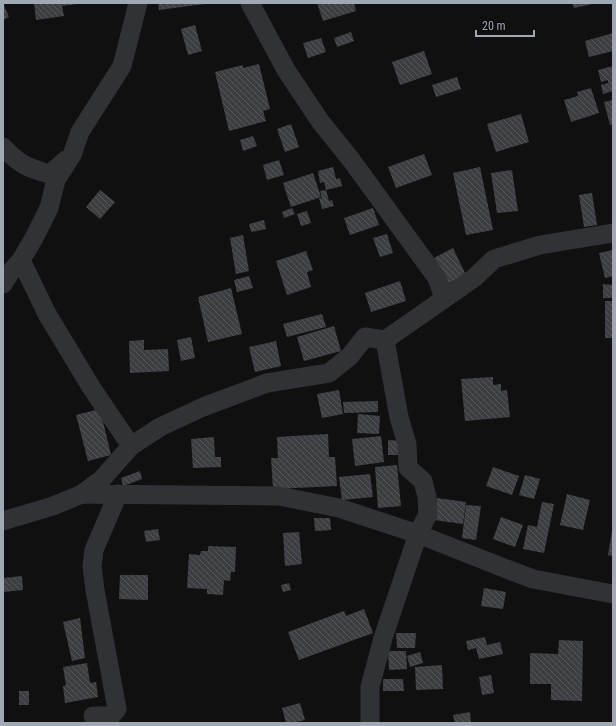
<svg xmlns="http://www.w3.org/2000/svg" width="616" height="726" font-family="'Roboto Condensed',sans-serif">
<style>
.building{fill:url(#building-back-hatch)}
.lines{fill:none;stroke-linecap:round;stroke-linejoin:round}
.street{stroke:#313236;stroke-width:19}
</style>
<defs>
<pattern id="building-back-hatch" width="6" height="6" patternUnits="userSpaceOnUse"><rect width="6" height="6" fill="#3c3e41"/><path d="M-1 5l2 2M0 0l6 6M5-1l2 2" fill="none" stroke="#55575a"/></pattern>
</defs>
<rect width="100%" height="100%" fill="#101011"/>
<path class="building" d="M3 3 9 17 3 20Z
M34 3H77V4L62 6 64 16 36 20Z
M158 3H205V4L159 10Z
M317 3H354L356 11 323 21Z
M572 3H593V4L574 8Z
M195 25 202 51 188 55 181 29Z
M351 32 354 41 337 47 334 38Z
M613 33V51L589 57 585 41Z
M321 38 326 52 308 58 303 43Z
M424 51 432 74 400 85 392 62Z
M259 64 270 109 263 111 266 121 229 131 215 72 243 65V68Z
M613 66V91L603 94 601 85 608 83V80L601 82 598 70Z
M457 77 461 89 436 97 432 85Z
M591 88 599 113 571 122 564 100 578 96 577 92Z
M613 100V124L610 125 604 102Z
M521 114 529 142 496 152 487 124Z
M291 124 299 147 285 152 277 129Z
M253 136 257 146 243 151 240 140Z
M424 154 432 175 396 188 388 167Z
M279 160 284 175 267 180 263 165Z
M333 167 336 179 340 178 342 186 326 190 324 182 320 183 318 171Z
M480 167 493 230 466 235 453 173Z
M512 170 518 211 497 213 491 173Z
M313 173 321 197 291 207 283 183Z
M100 190 115 202 100 219 86 207Z
M326 190 329 201 332 200 334 206 322 209 319 198H322L320 191Z
M592 193 597 225 584 227 579 195Z
M292 208 295 214 284 218 282 212Z
M373 208 379 225 350 235 344 218Z
M307 211 311 223 301 226 297 214Z
M264 220 266 229 251 232 249 224Z
M387 234 393 253 380 257 373 238Z
M243 235 249 271 236 274 230 238Z
M453 248 466 275 445 285 432 259Z
M613 250V276L605 278 599 253Z
M306 251 313 270 307 272 311 287 287 295 276 261Z
M249 276 253 288 237 292 234 280Z
M400 281 406 301 371 312 365 293Z
M603 284 613 285V298H603Z
M231 288 242 334 208 342 198 297Z
M605 301H613V338H605Z
M322 314 326 327 287 337 283 324Z
M334 326 341 351 304 361 297 337Z
M191 337 195 358 181 361 177 340Z
M144 340V350L168 349 169 371 130 373 129 341Z
M276 341 281 366 255 372 249 347Z
M493 377V385L501 384V391L507 390 510 417 465 421 461 379Z
M339 390 343 414 322 418 317 394Z
M378 401V412L344 413 343 402Z
M100 409 111 455 88 461 76 415Z
M358 414 380 416 379 434 357 433Z
M328 434 329 457H335L337 486 273 489 271 458H278L277 437Z
M381 436 384 462 355 466 352 439Z
M214 437 215 457H221V467L193 468 191 439Z
M388 440 401 441V455H388Z
M397 465 401 506 378 508 375 467Z
M493 467 519 476 512 495 486 486Z
M140 471 142 479 123 486 121 478Z
M370 474 373 497 342 500 339 477Z
M525 475 540 479 534 499 519 495Z
M567 494 590 500 583 530 560 525Z
M437 498 466 502 463 524 434 520Z
M542 502 554 504 544 553 523 549 528 525 537 527Z
M466 505 481 506 476 540 462 538Z
M501 517 523 525 515 547 493 539Z
M314 518H330L331 530 315 531Z
M158 529 160 540 146 542 144 531Z
M612 531H613V556L608 555Z
M299 532 302 564 285 566 283 533Z
M208 546 236 547 235 572H231L230 581 224 580 223 595 207 594V589L187 588 189 554 200 555 201 551H208Z
M120 575H148V600L119 599Z
M22 576 23 590 3 592V578Z
M289 583 291 590 283 592 281 585Z
M484 588 506 592 503 609 481 606Z
M364 609 373 633 299 660 288 632 344 611 346 616Z
M80 618 85 658 72 661 63 622Z
M396 633H416L415 648H397Z
M485 637 487 645 500 642 503 654 479 659 476 648 468 650 466 641Z
M559 640 583 641 582 701 551 700V684H530V653L558 654Z
M388 651H406L407 669 389 670Z
M420 652 423 663 410 667 407 656Z
M87 663 90 683 96 682 98 697 65 703 63 686 66 685 63 667Z
M442 665 443 689 416 690 415 667Z
M491 675 494 693 482 695 479 677Z
M383 679H403L404 691H383Z
M19 691H29V705H19Z
M300 703 305 720 292 723H286L282 708Z
M470 712 471 723H455L453 715Z"/>
<g class="lines">
<path class="street" d="M250 3 286 70 320 121 352 161 437 278 444 298
M3 147C19 164 27 168 50 174L66 160
M21 260 47 314 91 387 131 446
M3 284 10 273 21 260 34 238 49 208 56 180 72 155 80 132 122 66 138 3
M82 494 279 496 339 508 418 534 504 568 533 579 613 594
M3 521 53 506 82 494 101 480 131 446 160 427 203 407 267 383 329 373 350 356 365 337 385 340 474 278 494 259 540 245 613 233
M93 716H111L117 709 95 590 92 566 94 550 118 494
M370 723V687L383 638 418 534 428 514 427 497 423 481 408 468 407 444 399 417 385 340"/>
</g>
<rect width="616" height="726" fill="none" stroke="#a0a8b3" stroke-width="8"/>
<path d="M476 30v6h58v-6" fill="none" stroke="#a0a8b3" stroke-width="2"/>
<text x="482" y="30" font-size="12" fill="#a0a8b3" stroke="#0b0b0c" stroke-width="3" paint-order="stroke">20 m</text>
</svg>
